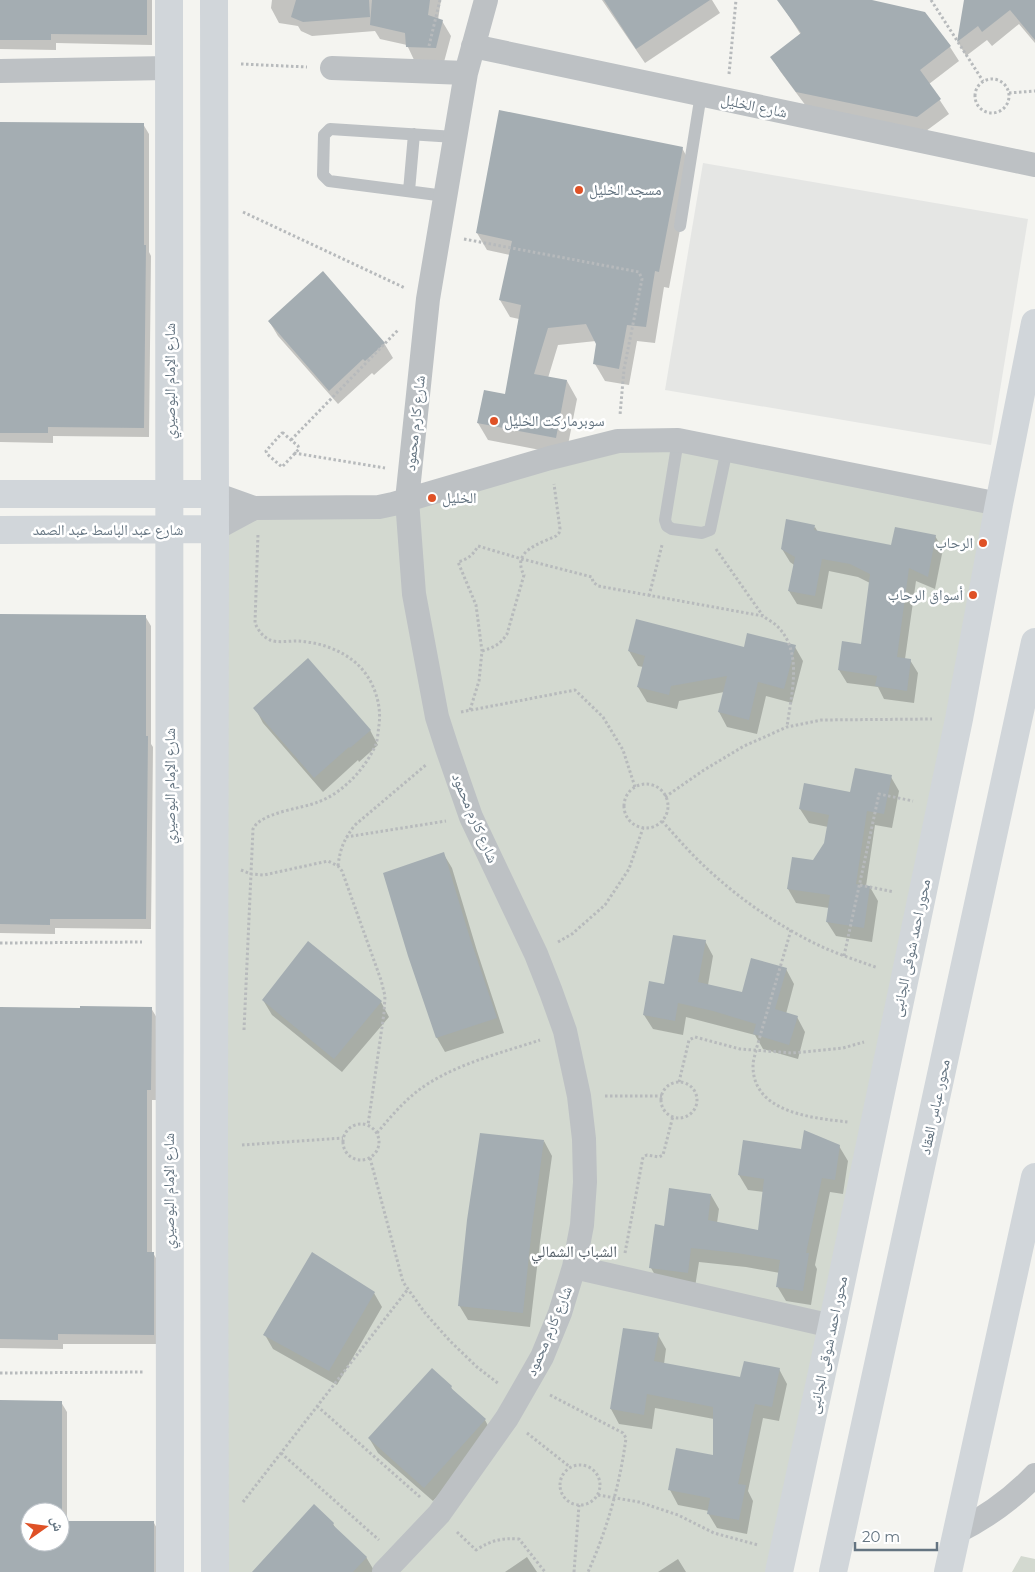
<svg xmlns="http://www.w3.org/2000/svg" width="1035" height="1572" font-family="Montserrat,'Noto Naskh Arabic',sans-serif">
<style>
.built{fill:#e5e6e4}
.green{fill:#d3d9d0}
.shadow{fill:#0003;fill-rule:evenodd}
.building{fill:#a4adb2;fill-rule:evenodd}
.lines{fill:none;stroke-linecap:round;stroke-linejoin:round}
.path{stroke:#b7babc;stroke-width:3;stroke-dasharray:2.5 2.5;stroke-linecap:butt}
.lane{stroke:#bdc1c4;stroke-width:12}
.street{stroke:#bdc1c4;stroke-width:24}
.secondary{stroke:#d1d6da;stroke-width:28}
.primary{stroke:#d1d6da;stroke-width:28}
.poi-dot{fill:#df5126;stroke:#fff;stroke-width:2}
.labels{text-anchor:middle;stroke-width:5;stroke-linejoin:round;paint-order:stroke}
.street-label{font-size:15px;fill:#647481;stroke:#fff}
.poi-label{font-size:15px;fill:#647481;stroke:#fff;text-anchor:start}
.neighbourhood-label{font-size:16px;fill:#525d66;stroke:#fff}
</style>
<rect width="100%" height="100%" fill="#f4f4f0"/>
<path class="built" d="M703 163 1028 219 991 445 665 390Z"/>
<path class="green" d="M618 441 999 504 779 1572H215V529L254 508H364Z
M1021 1556 1035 1559V1572H1012Z"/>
<path class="shadow" d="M0 0H152V45L56 43V50L0 49Z
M272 0H441L438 20 442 21 451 36 444 62H415L407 45 380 39 375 31 312 36 301 31 298 26 279 23 271 8Z
M602 0H712L720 13 645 63Z
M788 0H865L924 13 950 47 959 61 929 84 949 114 926 131 806 106 780 71 772 57 801 35 782 5Z
M965 0H1035V43L1019 24 992 46 987 40 966 56 958 42Z
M0 124H143L149 134V252L151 256 149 437 53 436V443L0 442Z
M682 148 692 166 669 288 664 287 655 343 637 341 629 385 605 381 595 364 598 344 596 341 558 345 548 378 567 381 577 399 566 455 488 440 478 423 506 395 519 319 510 317 500 300 510 255 487 250 477 233Z
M269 321 384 343 393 358 374 375 372 373 338 404 278 336Z
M815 527 818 532 892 547 935 536 943 549 935 589 916 581 905 659 910 660 918 673 914 703 884 699 878 687 847 683 839 670 862 645 870 583 858 577 829 571 822 609 797 604 789 591 794 565 790 562 782 549Z
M0 615 145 616 151 626V744L153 747 151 929 55 928V934L0 933Z
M795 647 803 661 792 703 766 696 757 734 727 727 719 712 724 692 679 701 677 709 647 702 638 687 643 667 638 666 629 651Z
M255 708 370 730 378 745 359 762 358 760 323 792 263 723Z
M891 777 899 791 892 828 875 825 866 886 870 887 878 901 872 942 836 936 827 922 829 908 796 903 788 889 814 861 825 844 828 827 809 823 800 809 851 794Z
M443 853 452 868 477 951 504 1033 445 1052 437 1038 409 956Z
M705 941 713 956 708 985 743 994 786 969 794 984 786 1014 797 1017 805 1032 798 1059 763 1049 755 1035 686 1017 683 1035 653 1029 644 1015 665 985Z
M263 1000 381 1002 389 1017 342 1072 272 1015Z
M0 1008H151L157 1018 156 1100H152V1253H153L159 1263V1344H63V1349L0 1348Z
M544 1141 552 1156 540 1242 530 1327 468 1320 459 1305Z
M839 1146 848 1161 843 1194 830 1192 815 1265 817 1269 811 1305 786 1301 777 1286 780 1273 746 1267 699 1262 695 1287 659 1282 651 1268 665 1227 711 1195 719 1209 717 1223 760 1231 764 1192 748 1190 739 1175 802 1150Z
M374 1293 382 1307 337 1385 273 1349 265 1335Z
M658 1335 666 1349 664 1364 741 1379 779 1369 787 1384 779 1421 763 1418 748 1491 753 1501 747 1534 717 1528 708 1513 709 1511 678 1505 670 1490 714 1456V1419L655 1408 652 1429 619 1424 611 1409Z
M451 1387 454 1393 485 1420 493 1435 433 1501 378 1453 369 1438Z
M0 1401 61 1402 67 1412V1522L154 1523 159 1532V1572H0ZM30 1512H60V1542H30Z
M333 1524 336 1529 366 1557 375 1572H253Z
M527 1557 537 1572H505Z
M678 1559 686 1572H658Z"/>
<path class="building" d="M0 0H147V35L51 34V40H0Z
M296 0H369L370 17 303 22 291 17Z
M372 0H430L428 15 443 20 436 48 406 47 405 33 370 25Z
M604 0H710L636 49Z
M777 0H872L925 12 951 46 920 70 941 99 917 117 796 92 770 57 801 33Z
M964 0H1035V40L1010 10 982 32 978 26 957 42Z
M499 110 683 147 659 272 655 271 646 327 627 325 619 369 593 364 596 344 586 324 548 328 534 374 567 380 556 438 477 423 484 390 505 394 521 305 499 300 512 241 476 233Z
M0 122 144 123V245H146L144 428 48 427V433H0Z
M323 271 385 343 365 361 363 359 329 391 268 321Z
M786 519 815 525 814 530 891 545 895 527 936 535 928 577 909 568 897 657 911 659 907 691 875 686 877 676 838 670 842 641 861 644 870 574 850 564 822 559 815 596 788 591 795 557 781 549Z
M0 614 146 615V736H148L146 919H50V925L0 924Z
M636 619 744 647 747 633 796 645 784 689 758 682 749 720 718 712 727 676 671 686 669 695 637 687 645 656 628 651Z
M308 658 371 730 350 748 349 747 314 778 253 708Z
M855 768 892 775 884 814 867 811 856 884 870 886 864 928 826 922 830 895 787 889 792 857 813 860 824 843 829 815 799 809 804 783 850 792Z
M444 852 469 935 497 1018 436 1038 408 956 383 873Z
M673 935 706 940 698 982 742 992 751 958 787 968 775 1009 798 1016 789 1045 753 1034 756 1024 713 1011 678 1003 675 1021 643 1015 649 981 664 984Z
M308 941 382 1001 334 1059 262 1000Z
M80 1006 152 1007 151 1090H147V1252H154V1335L58 1334V1340L0 1339V1007L80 1008Z
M804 1130 840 1145 835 1180 822 1178 806 1253H809L803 1291 776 1287 780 1260 737 1253 691 1248 688 1273 649 1268 655 1224 664 1226 669 1188 711 1194 708 1220 758 1230 764 1179 738 1175 743 1140 801 1149Z
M480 1133 544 1140 532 1227 523 1313 458 1306 467 1220Z
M312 1252 375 1292 329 1371 263 1335Z
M623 1328 659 1333 654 1361 740 1377 744 1361 780 1368 772 1407 755 1404 738 1484 746 1485 739 1520 707 1514 710 1498 668 1490 676 1448 713 1455V1407L647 1394 644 1415 610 1409Z
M432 1368 452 1386 451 1388 486 1419 424 1488 368 1438Z
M0 1400 62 1401V1521H154V1572H0ZM30 1512H60V1542H30Z
M314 1504 334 1523 333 1525 367 1557 353 1572H252Z"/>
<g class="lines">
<path class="path" d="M931 0 983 81
M429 46 440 0
M241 64 307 67
M729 74 736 0
M975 96a17 17 0 1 1 34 0a17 17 0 1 1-34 0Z
M1009 93 1035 91
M243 212 405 288
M464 239 639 272 642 279 624 369 620 415
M282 433H283L298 446 299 449 282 467 267 454 266 451Z
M291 440 399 329
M294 453 385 468
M716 549 763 616
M649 596 662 545
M482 651C494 647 500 645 507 634L524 575C511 551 539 544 556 536L559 533 560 529 554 484
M470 710 479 681 482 651 476 605 458 562C468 559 473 555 478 546L522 559 592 577 593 582 598 586 763 616C768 620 775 623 779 628 803 654 791 695 787 727
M461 712 575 690 603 717 623 750 635 787
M624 806a22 22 0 1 1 44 0a22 22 0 1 1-44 0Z
M665 797 704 770 744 746 787 727 821 720 932 719
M662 821C673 833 684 846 696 858 730 892 770 921 814 943 834 953 856 960 878 968
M346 837 446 821
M338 866C340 849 344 839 355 825L427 764
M241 870 251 874 264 875 328 861 338 866 342 871 381 980 385 996 384 1013 368 1125
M860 885 894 892
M791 930 756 1050C755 1055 753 1061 753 1066 753 1113 813 1118 848 1122
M558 942 572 934 605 905 629 869 643 828
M0 943 142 942
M844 956 879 794 913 801
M244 1030 253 829C261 812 301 809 318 802 343 793 366 768 376 744 378 738 378 731 379 725 382 703 373 678 356 663 340 649 318 642 297 641 289 641 277 643 270 640 263 637 258 630 255 623L258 534
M679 1082 689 1040 695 1037 740 1049 792 1053 843 1048 864 1042
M661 1100a18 18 0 1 1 36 0a18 18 0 1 1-36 0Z
M605 1096H662
M343 1142a18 18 0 1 1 36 0a18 18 0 1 1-36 0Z
M377 1133C393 1114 408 1096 429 1083 463 1062 504 1052 540 1040
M242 1145 343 1138
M370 1158 403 1282 425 1313 450 1341 477 1367 499 1384
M625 1253 643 1157 647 1155 659 1157 663 1155 673 1116
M0 1373 144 1372
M550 1395 623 1433 626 1438C620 1484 607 1530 588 1572
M317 1406 420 1497
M527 1433 570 1467
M281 1453 379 1540
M560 1485a20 20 0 1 1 40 0a20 20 0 1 1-40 0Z
M598 1495 639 1502 678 1515 714 1533 758 1545
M243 1502 408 1289
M457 1532 476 1550C492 1540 501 1538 519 1539L545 1572
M574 1572 579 1505"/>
<path class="lane" d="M409 191 414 134
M445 196 329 181 323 175 324 135 330 129 455 137
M680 226 701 94
M678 440 665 520 667 526 672 529 702 533 710 530 727 449"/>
<path class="street" d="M473 46 1035 165
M332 68 466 73
M0 71 168 68
M215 494 254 508 379 507 393 504 550 458 618 441 678 440 999 504
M215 529 254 508
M574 1267 832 1326
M957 1532C987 1517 1012 1499 1035 1475
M384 1572 439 1514 507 1418 542 1357 560 1313 574 1267 582 1225 585 1182 584 1139 579 1096 565 1031 551 992 536 954 471 817 447 748 437 717 414 594 407 500 428 299 466 73 486 0"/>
<path class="secondary" d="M169 0 170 1572
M214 0 215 529 214 1147 215 1572
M0 494H215
M0 530 215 529
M779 1572 832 1326 959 719 999 504 1035 323"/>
<path class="primary" d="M833 1572 1035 642
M948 1572 1035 1177"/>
</g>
<g class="poi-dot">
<circle cx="579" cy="190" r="5"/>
<circle cx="494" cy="421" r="5"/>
<circle cx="432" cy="498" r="5"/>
<circle cx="983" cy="543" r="5"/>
<circle cx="973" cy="595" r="5"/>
</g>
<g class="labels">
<g class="street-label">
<text transform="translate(754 106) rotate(12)" y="5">شارع الخليل</text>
<text transform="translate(170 381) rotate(-90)" y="5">شارع الإمام البوصيري</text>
<text transform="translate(415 423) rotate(-84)" y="5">شارع كارم محمود</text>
<text x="108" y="535">شارع عبد الباسط عبد الصمد</text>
<text transform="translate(170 786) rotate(-90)" y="5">شارع الإمام البوصيري</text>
<text transform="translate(475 818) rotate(67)" y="5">شارع كارم محمود</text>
<text transform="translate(911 948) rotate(-78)" y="5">محور احمد شوقى الجانبى</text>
<text transform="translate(935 1107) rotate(-78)" y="5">محور عباس العقاد</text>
<text transform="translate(169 1191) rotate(-90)" y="5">شارع الإمام البوصيري</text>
<text transform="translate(549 1331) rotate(-67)" y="5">شارع كارم محمود</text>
<text transform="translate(828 1345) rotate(-78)" y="5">محور احمد شوقى الجانبى</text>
</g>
<g class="poi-label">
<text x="589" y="195">مسجد الخليل</text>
<text x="504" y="426">سوبرماركت الخليل</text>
<text x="442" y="503">الخليل</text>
<text x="973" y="548" text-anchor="end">الرحاب</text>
<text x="963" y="600" text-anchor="end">أسواق الرحاب</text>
</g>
<g class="neighbourhood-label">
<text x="574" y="1257">الشباب الشمالي</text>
</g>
</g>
<g transform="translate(45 1527) rotate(76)"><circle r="24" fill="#ffffff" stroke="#c1c7cd"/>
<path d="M0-4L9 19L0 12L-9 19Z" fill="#df5126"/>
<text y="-8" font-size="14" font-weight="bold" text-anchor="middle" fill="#647481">ش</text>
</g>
<path d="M855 1542v8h82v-8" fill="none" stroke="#647481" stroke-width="2.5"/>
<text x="862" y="1542" font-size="15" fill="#647481" stroke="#ffffff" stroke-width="4" paint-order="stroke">20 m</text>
</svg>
